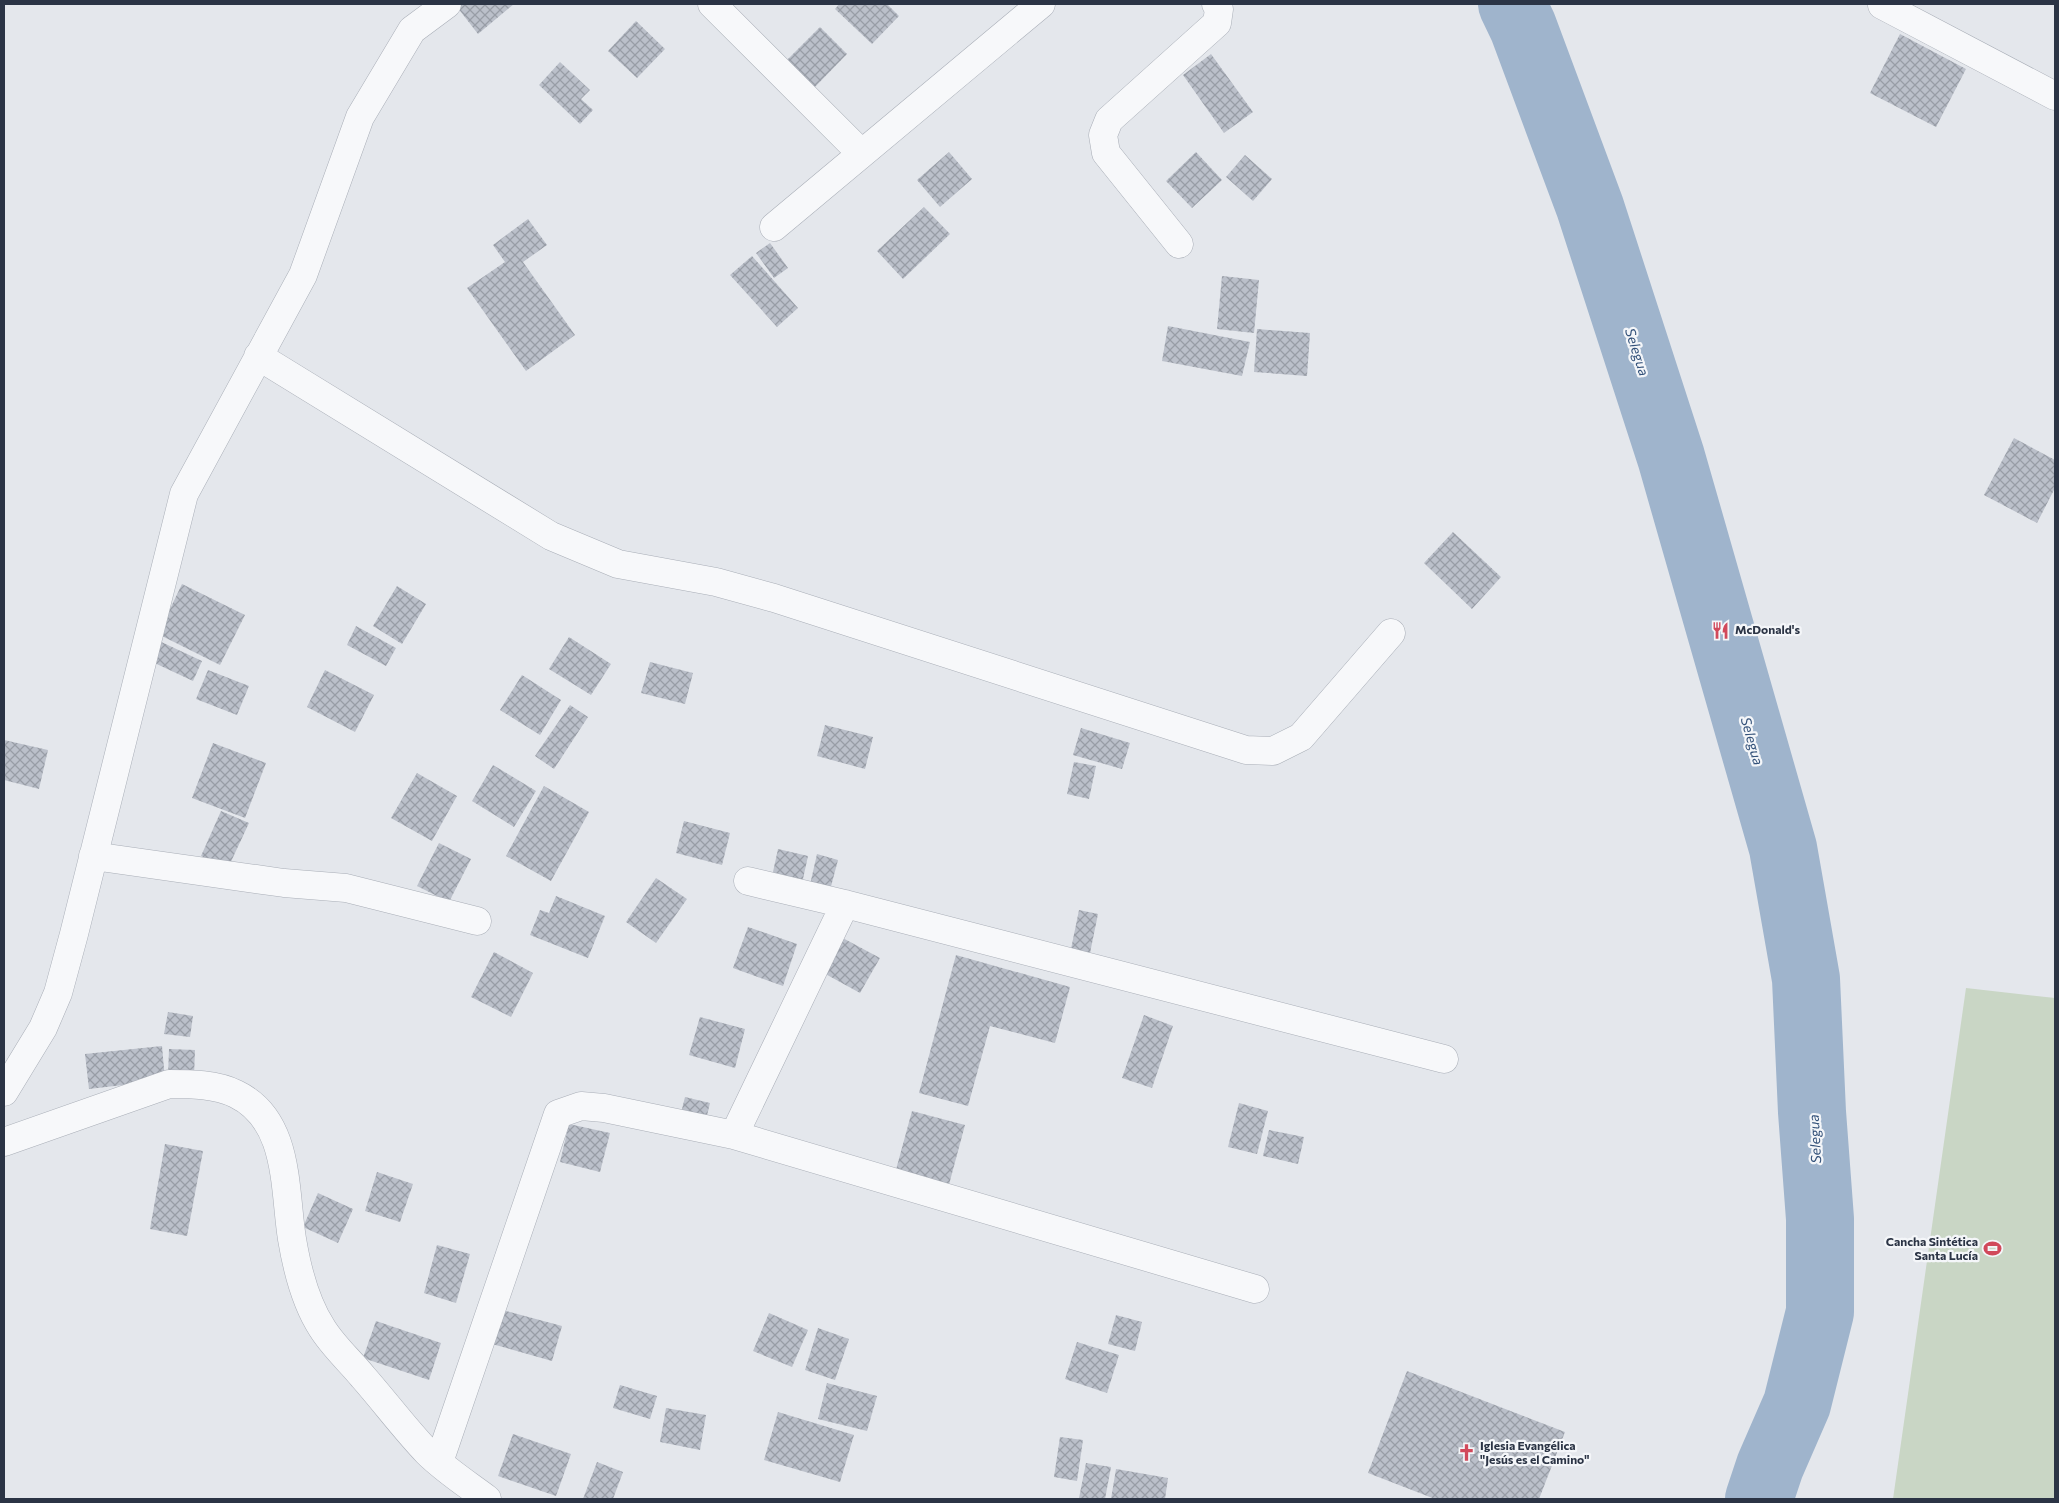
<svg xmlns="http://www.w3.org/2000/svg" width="2059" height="1503" font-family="Commissioner,sans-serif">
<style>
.pitch{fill:#c9d6c5}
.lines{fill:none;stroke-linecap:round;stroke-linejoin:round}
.river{stroke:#9fb4cc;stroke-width:68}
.building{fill:url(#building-cross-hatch)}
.minor-casing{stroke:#a9aeb7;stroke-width:29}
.minor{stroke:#f7f8fa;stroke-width:28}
.labels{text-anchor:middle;stroke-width:4.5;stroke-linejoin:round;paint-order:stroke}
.poi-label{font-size:12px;font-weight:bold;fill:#2b3445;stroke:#f4f6f9;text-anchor:start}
.water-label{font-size:14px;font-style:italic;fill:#34527a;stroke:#f4f6f9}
</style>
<defs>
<pattern id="building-cross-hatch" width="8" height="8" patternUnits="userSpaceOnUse" patternTransform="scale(1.25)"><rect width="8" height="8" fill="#bbc0ca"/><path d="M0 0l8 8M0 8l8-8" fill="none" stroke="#989da6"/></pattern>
</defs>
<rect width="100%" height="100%" fill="#e4e7ec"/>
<path class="pitch" d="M1966 988 2055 998V1499H1893Z"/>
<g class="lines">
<path class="river" d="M1512 4 1523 27 1590 207 1671 457 1783 848 1806 979 1812 1112 1820 1219V1312L1797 1404 1770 1466 1759 1499"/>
</g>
<path class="building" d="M461 4H514L478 34 457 7Z
M839 4H887L899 16 872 44 835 9Z
M636 21 665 49 637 78 608 51Z
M820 27 847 54 812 90 785 62Z
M1900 34 1966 69 1936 127 1870 93Z
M1211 54 1253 112 1224 133 1183 75Z
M560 62 590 90 581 99 593 110 580 124 539 85Z
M949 152 972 179 940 207 917 180Z
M1196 152 1222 180 1192 208 1166 181Z
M1245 155 1272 179 1253 201 1226 177Z
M924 207 950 234 903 279 877 251Z
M528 219 547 245 523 262 575 335 526 371 467 288 505 262 493 245Z
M770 243 788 268 774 278 756 253Z
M752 256 798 308 777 327 730 275Z
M1222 276 1259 280 1254 333 1217 329Z
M1168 326 1250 342 1242 376 1162 361Z
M1257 329 1310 333 1307 376 1254 372Z
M2014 438 2055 460V488L2037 523 1984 495Z
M1453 532 1501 577 1472 609 1424 563Z
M182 584 245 615 220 665 158 634Z
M397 586 426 604 402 644 373 626Z
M356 626 396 648 386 666 347 645Z
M569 637 611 664 591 695 549 669Z
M155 639 202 661 193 681 146 659Z
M650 662 693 673 685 704 641 693Z
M208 670 249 686 237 715 196 699Z
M325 670 374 695 355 732 307 707Z
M522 675 561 700 540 735 500 710Z
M570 705 588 717 554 769 535 756Z
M825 725 873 737 865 769 817 756Z
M1081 728 1130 743 1122 769 1073 755Z
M4 740 48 750 39 789 4 780Z
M213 743 266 763 245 818 192 798Z
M1074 762 1096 766 1089 799 1067 794Z
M493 765 536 791 514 827 472 801Z
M417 773 457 796 432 841 391 818Z
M544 786 589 812 551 881 506 856Z
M221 811 249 823 228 868 201 856Z
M684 821 730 833 722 865 676 853Z
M439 843 471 859 449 902 417 886Z
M778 849 808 856 801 888 771 881Z
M817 854 838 860 829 894 809 889Z
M656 878 687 899 656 943 626 922Z
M556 896 605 916 588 958 530 935 540 910 549 913Z
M1079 910 1098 914 1090 953 1071 949Z
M748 927 797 944 783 986 733 968Z
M839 936 880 958 860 993 820 971Z
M494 952 533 973 511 1017 471 997Z
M956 955 1070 987 1055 1043 990 1026 968 1106 919 1093Z
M168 1012 193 1016 190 1037 164 1034Z
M1144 1015 1173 1026 1152 1088 1122 1078Z
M700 1017 745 1029 735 1068 689 1055Z
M162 1046 165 1080 89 1089 85 1054Z
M169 1049 195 1050 194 1077 168 1076Z
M685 1097 710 1103 705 1124 680 1117Z
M1239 1103 1268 1111 1257 1154 1228 1147Z
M912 1111 965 1125 947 1192 894 1177Z
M569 1124 610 1133 600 1172 560 1162Z
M1269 1130 1304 1137 1298 1164 1263 1156Z
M165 1144 203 1151 187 1236 150 1229Z
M377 1172 413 1184 400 1222 365 1211Z
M318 1193 353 1209 338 1243 303 1227Z
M437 1245 470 1254 456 1303 424 1293Z
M495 1308 562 1326 552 1361 485 1342Z
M769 1313 808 1330 792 1367 753 1351Z
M1116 1315 1142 1322 1135 1351 1108 1344Z
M376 1321 441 1343 429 1380 363 1358Z
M818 1328 849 1339 835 1380 805 1370Z
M1077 1342 1119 1355 1107 1393 1065 1379Z
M1407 1371 1565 1432 1539 1499H1435L1368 1473Z
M827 1383 877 1396 867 1431 818 1419Z
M620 1385 657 1396 650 1419 613 1408Z
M666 1408 706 1415 700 1450 660 1442Z
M778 1412 854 1435 840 1482 764 1460Z
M513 1434 571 1454 556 1496 498 1476Z
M1060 1437 1083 1440 1077 1481 1054 1477Z
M597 1462 623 1472 613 1499H583Z
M1086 1463 1111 1467 1105 1499 1079 1498Z
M1116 1469 1168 1478 1165 1499H1111Z"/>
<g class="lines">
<defs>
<path id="minor" d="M712 4 861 153
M1882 5 2055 96
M774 227 1041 4
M1179 244 1106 153 1103 135 1109 120 1217 23 1219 9 1216 4
M258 356 551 536 618 564 716 582 774 598 1246 750 1273 751 1301 737 1391 633
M93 856 284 883 346 888 477 921
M748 881 845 904 1444 1059
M4 1092 43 1028 58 993 74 934 184 494 303 275 360 117 412 30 447 4
M734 1135 845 904
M4 1142 169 1084C191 1084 216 1084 236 1094 290 1120 284 1189 292 1239 297 1269 305 1302 322 1328 333 1346 350 1361 363 1377 385 1402 405 1429 427 1452 445 1470 467 1484 487 1499
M439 1462 558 1114 581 1106 604 1108 734 1135 1255 1289"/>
</defs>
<use href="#minor" class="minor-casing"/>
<use href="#minor" class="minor"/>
</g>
<defs>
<symbol id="restaurant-bare" viewBox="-9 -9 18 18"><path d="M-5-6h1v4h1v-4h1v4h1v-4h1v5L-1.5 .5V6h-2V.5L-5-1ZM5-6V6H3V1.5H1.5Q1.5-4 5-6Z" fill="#d1495b" stroke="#f4f6f9" stroke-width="2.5" paint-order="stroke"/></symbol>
<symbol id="stadium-bare" viewBox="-9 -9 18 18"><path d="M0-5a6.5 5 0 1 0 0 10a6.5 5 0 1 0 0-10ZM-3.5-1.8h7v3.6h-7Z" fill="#d1495b" stroke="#f4f6f9" stroke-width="2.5" paint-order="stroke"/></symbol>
<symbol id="church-bare" viewBox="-9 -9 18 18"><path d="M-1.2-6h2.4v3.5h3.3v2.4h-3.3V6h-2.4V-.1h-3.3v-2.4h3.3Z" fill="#d1495b" stroke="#f4f6f9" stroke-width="2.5" paint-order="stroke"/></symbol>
</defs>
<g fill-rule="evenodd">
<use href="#restaurant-bare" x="1708" y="618" width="25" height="25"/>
<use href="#stadium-bare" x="1980" y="1236" width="25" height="25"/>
<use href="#church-bare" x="1454" y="1440" width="25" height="25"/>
</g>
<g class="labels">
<g class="poi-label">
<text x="1735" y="634">McDonald's</text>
<text x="1978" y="1246" text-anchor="end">Cancha Sintética<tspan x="1978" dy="14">Santa Lucía</tspan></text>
<text x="1480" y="1450">Iglesia Evangélica<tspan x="1480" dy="14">"Jesús es el Camino"</tspan></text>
</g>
<g class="water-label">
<text transform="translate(1637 352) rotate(72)" y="5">Selegua</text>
<text transform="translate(1752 741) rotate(74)" y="5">Selegua</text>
<text transform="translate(1815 1139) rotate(-93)" y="5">Selegua</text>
</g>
</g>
<rect width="2059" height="1503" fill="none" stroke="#2b3445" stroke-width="10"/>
</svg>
